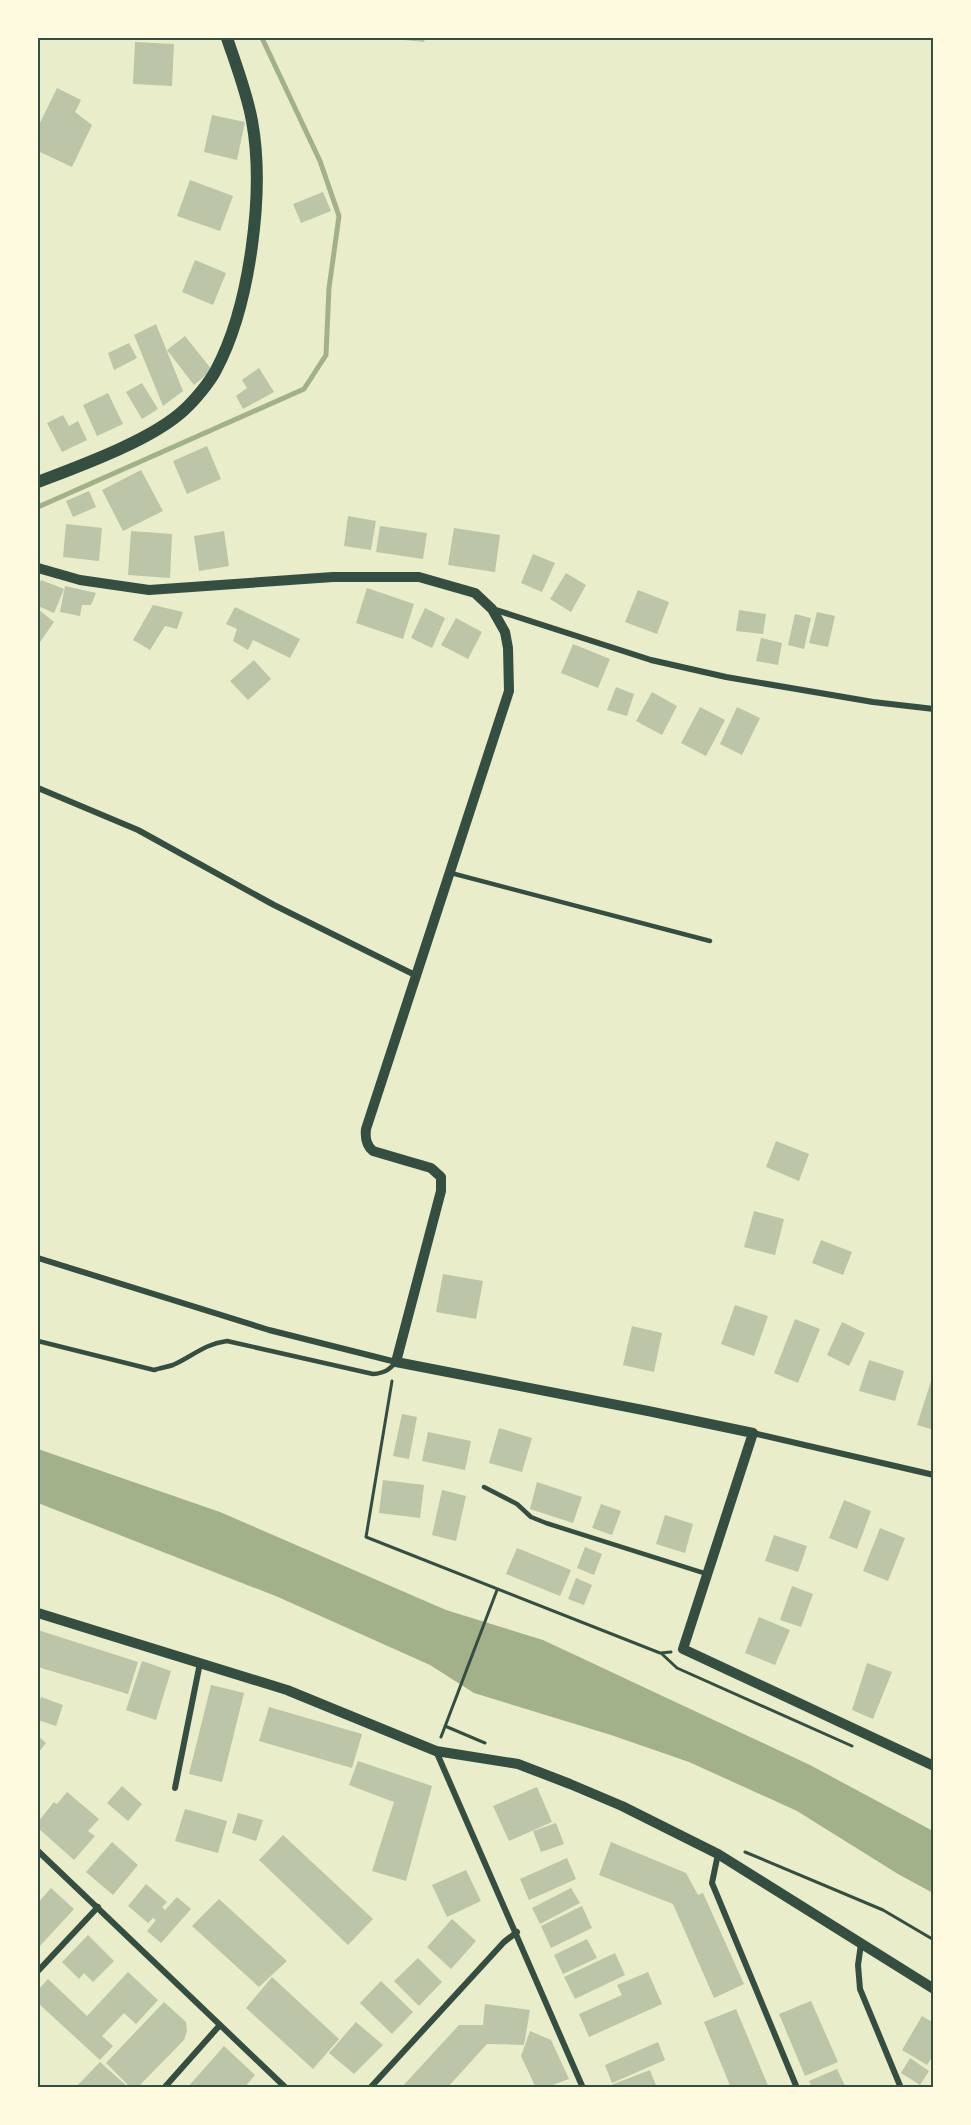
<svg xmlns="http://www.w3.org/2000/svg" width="971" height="2125" font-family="'Archivo Narrow',sans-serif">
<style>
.water{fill:#a3b18a}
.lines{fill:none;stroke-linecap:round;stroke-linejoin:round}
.stream{stroke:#a3b18a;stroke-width:5}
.building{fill:#bcc5a7}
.path{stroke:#344e41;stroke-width:3}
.service{stroke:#344e41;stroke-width:4.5}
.minor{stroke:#344e41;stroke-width:6}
.tertiary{stroke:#344e41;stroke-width:10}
.secondary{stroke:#344e41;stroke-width:12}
.neatline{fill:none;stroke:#344e41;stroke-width:2}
</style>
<rect width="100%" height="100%" fill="#e9edc9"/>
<path class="water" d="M38 1449 220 1512 446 1610 543 1640 810 1765 933 1831V1893L898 1874 797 1811 689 1762 611 1735 474 1693 430 1665 278 1597 38 1503Z"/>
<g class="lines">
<path class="stream" d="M38 507 304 389 326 355 329 288 339 216 320 161 262 38"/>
</g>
<path class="building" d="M405 38H425L424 42 404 40Z
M135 42 174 44 172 86 133 84Z
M57 88 81 100 75 112 92 125 72 167 38 151V127Z
M212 115 245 122 237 160 204 152Z
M190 180 233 196 220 231 177 216Z
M323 192 331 211 301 223 293 204Z
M195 260 226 273 213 305 182 292Z
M156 324 183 391 163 406 134 335Z
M185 336 212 370 194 385 167 350Z
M129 343 137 358 114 370 108 353Z
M259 368 274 392 243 409 236 396 247 388 242 380Z
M142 383 158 409 142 419 126 392Z
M108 393 123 424 97 436 83 405Z
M63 415 69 426 78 421 87 440 62 452 47 423Z
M207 446 221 479 187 494 173 461Z
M141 470 163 511 123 531 102 490Z
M89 491 96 507 73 517 66 501Z
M348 516 376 521 371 550 344 546Z
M66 524 102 528 99 561 63 557Z
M380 526 427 533 423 559 376 552Z
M454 528 500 535 495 572 448 565Z
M131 531 172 534 170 578 128 575Z
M224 531 229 566 199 571 194 536Z
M533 554 555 563 542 592 521 583Z
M566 573 586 585 571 612 550 599Z
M41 580 64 589 54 613 38 606V588Z
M65 586 96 593 91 605H82L80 616 60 612Z
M367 588 414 604 403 639 356 623Z
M638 590 669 602 657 634 625 622Z
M153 605 183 612 177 629 165 626 150 650 133 640Z
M235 607 300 639 290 658 253 640 248 650 233 641 237 629 226 624Z
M425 608 445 618 432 648 411 638Z
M38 609 54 622 38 645Z
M739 610 766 614 763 634 736 631Z
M817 612 835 616 828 647 809 643Z
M795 614 811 618 804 649 788 645Z
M456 618 482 632 468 659 441 645Z
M761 638 782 643 778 665 756 661Z
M573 644 610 659 598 688 561 673Z
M254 660 271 679 248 700 230 681Z
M616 687 634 694 627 716 607 710Z
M652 692 677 706 662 735 636 721Z
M700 707 725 720 706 756 681 743Z
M737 707 760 718 742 755 720 744Z
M776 1141 809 1154 799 1181 766 1167Z
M754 1211 784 1219 775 1255 744 1247Z
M821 1240 852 1252 843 1275 812 1263Z
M443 1274 483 1281 476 1319 436 1312Z
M735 1305 768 1316 754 1356 721 1344Z
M795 1319 820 1329 798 1383 774 1373Z
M842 1322 865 1333 849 1366 827 1355Z
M632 1326 662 1333 654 1372 623 1365Z
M869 1360 904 1371 895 1401 859 1391Z
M931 1381 934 1382V1430L917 1425Z
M402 1414 417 1417 409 1459 393 1456Z
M499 1428 532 1438 522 1472 489 1463Z
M428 1432 471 1441 465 1470 422 1461Z
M383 1480 424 1485 420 1518 379 1513Z
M537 1482 582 1497 573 1523 530 1509Z
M442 1490 466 1496 456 1541 432 1535Z
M844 1500 871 1511 857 1549 829 1538Z
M601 1504 621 1511 612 1535 592 1528Z
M665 1515 693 1524 685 1553 656 1544Z
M880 1528 905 1538 888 1581 863 1571Z
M774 1535 807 1546 798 1572 765 1561Z
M585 1547 602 1554 594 1575 577 1568Z
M517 1548 571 1570 560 1596 506 1574Z
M576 1578 592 1585 584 1605 568 1599Z
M792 1586 813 1594 801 1627 780 1620Z
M759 1617 790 1630 775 1665 745 1653Z
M38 1630 138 1662 128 1694 38 1667Z
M142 1661 171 1671 156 1720 126 1710Z
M867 1663 892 1672 873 1719 852 1710Z
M211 1685 244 1693 222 1782 189 1774Z
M41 1697 63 1705 56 1726 38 1720V1707Z
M269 1707 362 1734 352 1768 259 1741Z
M38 1736 46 1743 38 1753Z
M358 1761 432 1786 406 1881 372 1871 394 1802 349 1785Z
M122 1786 142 1804 128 1821 107 1803Z
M537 1787 552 1822 509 1841 493 1806Z
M67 1792 99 1819 88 1831 95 1836 74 1860 38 1828V1822L54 1802 57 1804Z
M185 1809 227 1821 218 1853 175 1841Z
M238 1813 263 1820 256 1841 232 1833Z
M556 1823 564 1844 541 1852 533 1831Z
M283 1835 373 1919 348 1945 259 1860Z
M112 1842 138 1865 113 1895 86 1872Z
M611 1842 686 1873 698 1895 703 1893 744 1984 714 1998 673 1904 599 1875Z
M567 1858 576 1879 529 1900 520 1879Z
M466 1870 481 1901 447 1917 432 1885Z
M146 1884 167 1902 162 1907 165 1910 177 1897 191 1909 161 1943 147 1931 156 1920 153 1918 148 1923 128 1906Z
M51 1888 74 1909 38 1948V1903Z
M571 1888 580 1903 540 1924 532 1908Z
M219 1899 287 1961 259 1987 192 1926Z
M582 1906 592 1928 551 1948 541 1926Z
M452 1919 476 1941 451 1969 427 1947Z
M88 1935 114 1961 93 1982 84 1973 79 1979 62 1962Z
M587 1939 597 1958 563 1974 554 1955Z
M615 1953 625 1975 575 1999 564 1977Z
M418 1958 442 1982 419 2006 394 1981Z
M128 1972 158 2000 136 2024 124 2013 102 2036 113 2046 100 2060 38 2003V1990L48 1979 87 2016Z
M648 1972 662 2004 589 2037 579 2014 622 1995 617 1985Z
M272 1977 339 2039 313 2069 246 2008Z
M381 1981 413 2012 392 2034 360 2003Z
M811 2001 838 2062 805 2076 779 2014Z
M164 2002 186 2022 187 2031 184 2040 137 2088H131L106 2063Z
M485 2004 530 2010 524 2045 487 2044 447 2088H401L459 2025H483Z
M736 2009 769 2088H731L704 2022Z
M922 2016 934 2023V2054L927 2065 902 2050Z
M356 2022 383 2045 354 2074 329 2053Z
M530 2031 551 2040 569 2079 544 2088H536L521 2056Z
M658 2042 665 2060 612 2083 605 2065Z
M224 2046 255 2075 244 2088H187Z
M910 2058 929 2071 920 2085 901 2073Z
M100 2062 129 2088H75Z
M837 2069 846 2088H812L809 2081Z
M650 2070 657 2088H606V2087Z"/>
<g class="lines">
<path class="path" d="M392 1381 366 1537 660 1653 671 1652
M662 1654 677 1668 852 1746
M445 1726 485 1743
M441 1737 497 1590
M745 1852 883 1910 934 1940"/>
<path class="service" d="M451 873 710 941
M38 1341 154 1370C160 1368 167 1367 173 1365 193 1356 204 1344 227 1341L373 1374C385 1373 389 1370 396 1362
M484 1487 517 1504 531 1517 546 1523 707 1574"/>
<path class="minor" d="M493 609 651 660 726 677 873 702 934 709
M38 788 138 830 274 905 417 976
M38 1258 269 1330 396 1362
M753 1433 934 1475
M436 1751 583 2088
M175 1788 200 1663
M38 1851 286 2088
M718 1854 712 1883 797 2088
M861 1944 858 1965 860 1989 901 2088
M38 1971 98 1907
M164 2088 220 2025
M370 2088 504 1942 517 1932"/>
<path class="tertiary" d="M38 568 80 580 149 590 333 577H419L475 593 492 609 505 632 508 648 509 691 366 1129C365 1138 366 1145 373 1151L431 1168 441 1177V1191L396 1362 648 1411 753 1433 683 1649 934 1766
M38 1613 287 1690 436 1751 518 1764 570 1784 622 1806 718 1854 934 1989"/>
<path class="secondary" d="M38 482C80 466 152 440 184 410 194 401 210 382 216 370 250 306 265 192 252 121 247 93 236 65 227 38"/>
</g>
<rect width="971" height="2125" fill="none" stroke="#fefae0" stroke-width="78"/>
<rect x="39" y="39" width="893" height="2047" class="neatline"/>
</svg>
